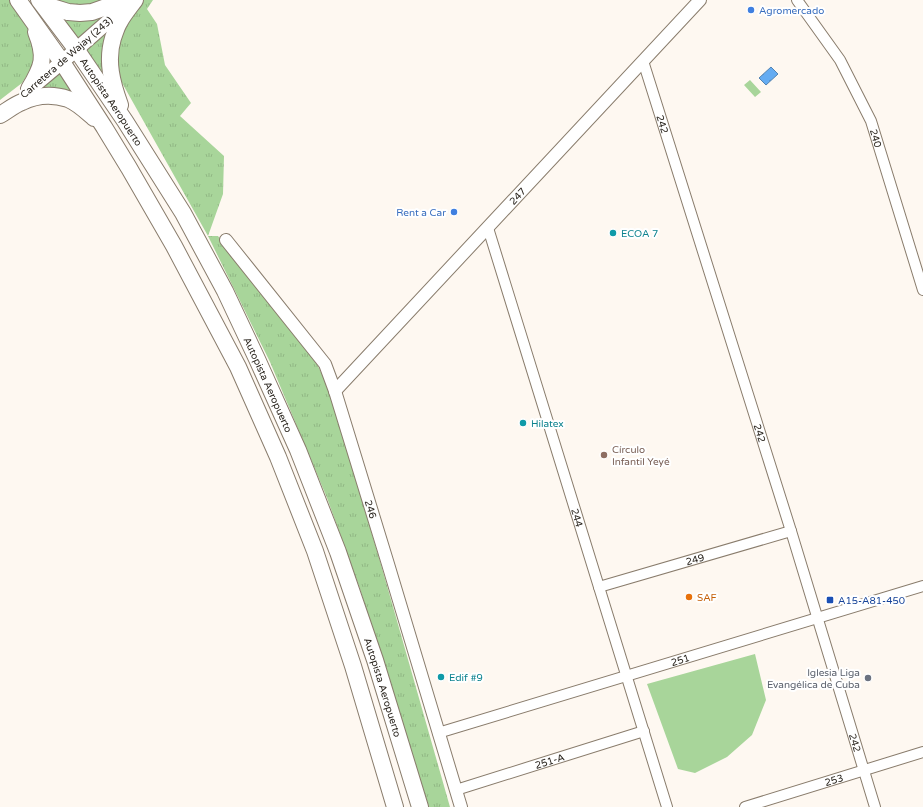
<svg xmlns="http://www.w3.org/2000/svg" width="923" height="807" font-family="'Varela Round',sans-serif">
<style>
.grass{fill:url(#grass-tufts)}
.pitch{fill:#a8d59a}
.water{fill:url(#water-ripples);stroke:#5384b2}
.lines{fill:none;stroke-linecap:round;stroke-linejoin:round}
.minor-casing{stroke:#897c6c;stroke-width:12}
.tertiary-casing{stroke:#897c6c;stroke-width:14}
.secondary-casing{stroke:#897c6c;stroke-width:16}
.trunk-casing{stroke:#897c6c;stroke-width:18}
.minor{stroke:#fff;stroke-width:10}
.tertiary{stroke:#fff;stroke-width:12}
.secondary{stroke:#fff;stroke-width:14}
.trunk{stroke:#fff;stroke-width:16}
.shop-dot{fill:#3f7fe0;stroke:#fff;stroke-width:1.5}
.culture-dot{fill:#0f9aa8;stroke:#fff;stroke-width:1.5}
.education-dot{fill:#8d6e63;stroke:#fff;stroke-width:1.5}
.food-dot{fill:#e8710a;stroke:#fff;stroke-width:1.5}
.transit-dot{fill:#1a4fb4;stroke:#fff;stroke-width:1.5}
.worship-dot{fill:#6b7280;stroke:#fff;stroke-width:1.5}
.labels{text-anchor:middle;stroke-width:4;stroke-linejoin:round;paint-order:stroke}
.shop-label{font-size:10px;fill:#366cbe;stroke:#fff;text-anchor:start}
.street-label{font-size:10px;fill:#2a251e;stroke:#fff}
.culture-label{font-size:10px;fill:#0d838f;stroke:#fff;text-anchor:start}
.education-label{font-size:10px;fill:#785e54;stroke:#fff;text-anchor:start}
.food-label{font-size:10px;fill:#c56008;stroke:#fff;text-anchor:start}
.transit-label{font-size:10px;fill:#164399;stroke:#fff;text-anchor:start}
.worship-label{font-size:10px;fill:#5b616d;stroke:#fff;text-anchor:end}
</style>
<defs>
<pattern id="grass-tufts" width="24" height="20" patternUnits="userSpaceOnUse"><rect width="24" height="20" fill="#a8d59a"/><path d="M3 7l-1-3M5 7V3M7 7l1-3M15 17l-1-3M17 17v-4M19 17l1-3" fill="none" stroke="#91b784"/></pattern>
<pattern id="water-ripples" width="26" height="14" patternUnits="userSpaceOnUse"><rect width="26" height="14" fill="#65acf2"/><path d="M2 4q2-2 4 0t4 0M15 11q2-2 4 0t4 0" fill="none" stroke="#538cc3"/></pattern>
</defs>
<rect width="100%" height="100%" fill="#fef8f1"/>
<path class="grass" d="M0 0H10L27 25 36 44 34 65 22 83 0 100Z
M51 0H103L84 10Z
M144 0H153L147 9 157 24 165 65 191 103 180 116 224 156 223 194 208 236H218L317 364 328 387 380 561 450 807H429L360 589 327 498 270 362 208 236 121 81 116 62 122 29 136 7Z
M59 17 85 20 104 17 76 40Z
M113 25 110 91 83 51Z
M60 71 75 96 36 91Z"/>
<path class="pitch" d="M750 80 761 92 755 97 744 85Z
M755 654 766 700 752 735 727 757 695 773 678 769 647 684Z"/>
<path class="water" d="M771 67 778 74 766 85 759 78Z"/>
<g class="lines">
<defs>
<g id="minor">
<path id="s1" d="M797 0 840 60 871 121 923 290"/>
<path id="s2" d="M643 61 791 531 875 807"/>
<path id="s3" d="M488 228 667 807"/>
<path id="s4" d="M599 587 791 531"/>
<path id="s5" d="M438 733 923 586"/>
<path id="s6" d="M456 790 644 731"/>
<path id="s7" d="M745 807 923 752"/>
</g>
<g id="tertiary">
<path id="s8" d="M226 240 325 364 335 391 388 564 461 807"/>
<path id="s9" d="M335 391 700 0"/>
</g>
<path id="secondary" d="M31 88 62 62 127 5"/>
<g id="trunk">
<path d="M18 0 62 62 104 127 129 168 174 246 238 367 278 457 315 551 353 666 395 807"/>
<path id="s10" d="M39 0 76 49 125 121 183 213 225 291 257 359 298 450 338 552 375 660 420 807"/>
<path d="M43 0 52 7 68 12 80 13 92 12 126 0"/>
<path d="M29 89C43 66 46 57 36 32"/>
<path d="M120 105C112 83 106 61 113 38 115 33 116 28 119 23 123 15 129 8 135 0"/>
<path d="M0 115C7 111 14 105 22 102 36 95 53 94 68 99 78 103 86 111 94 118"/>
</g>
</defs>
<use href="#minor" class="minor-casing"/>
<use href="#tertiary" class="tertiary-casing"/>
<use href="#secondary" class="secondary-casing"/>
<use href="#trunk" class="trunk-casing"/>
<use href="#minor" class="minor"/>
<use href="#tertiary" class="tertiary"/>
<use href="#secondary" class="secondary"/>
<use href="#trunk" class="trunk"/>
</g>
<g class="shop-dot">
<circle cx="751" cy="10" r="4"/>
<circle cx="454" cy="212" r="4"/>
</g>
<g class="culture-dot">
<circle cx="613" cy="233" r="4"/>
<circle cx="523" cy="423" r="4"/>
<circle cx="441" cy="677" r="4"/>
</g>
<circle class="education-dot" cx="604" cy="455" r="4"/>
<circle class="food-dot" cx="689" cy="597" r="4"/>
<rect class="transit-dot" x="826" y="596" width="8" height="8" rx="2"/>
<circle class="worship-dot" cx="868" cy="678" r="4"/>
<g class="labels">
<g class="shop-label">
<text x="759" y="14">Agromercado</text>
<text x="446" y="216" text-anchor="end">Rent a Car</text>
</g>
<g class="street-label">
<text transform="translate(66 57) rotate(-41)" y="4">Carretera de Wajay (243)</text>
<text dy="4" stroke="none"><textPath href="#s10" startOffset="125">Autopista Aeropuerto</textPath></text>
<text dy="4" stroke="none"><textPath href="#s2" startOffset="66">242</textPath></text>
<text dy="4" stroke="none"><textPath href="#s1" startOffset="160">240</textPath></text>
<text dy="4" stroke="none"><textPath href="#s9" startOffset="267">247</textPath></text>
<text dy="4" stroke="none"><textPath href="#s10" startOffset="449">Autopista Aeropuerto</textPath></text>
<text dy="4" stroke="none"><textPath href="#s2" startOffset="390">242</textPath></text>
<text dy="4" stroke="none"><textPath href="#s8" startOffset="311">246</textPath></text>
<text dy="4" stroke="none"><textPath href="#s3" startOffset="303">244</textPath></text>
<text dy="4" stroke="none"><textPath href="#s4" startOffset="100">249</textPath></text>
<text dy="4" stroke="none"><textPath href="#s5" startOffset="253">251</textPath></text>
<text dy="4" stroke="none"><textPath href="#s10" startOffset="773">Autopista Aeropuerto</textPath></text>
<text dy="4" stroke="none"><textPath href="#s2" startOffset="714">242</textPath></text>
<text dy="4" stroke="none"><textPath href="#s6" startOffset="98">251-A</textPath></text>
<text dy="4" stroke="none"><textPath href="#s7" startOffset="93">253</textPath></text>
</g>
<g class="culture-label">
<text x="621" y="237">ECOA 7</text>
<text x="531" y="427">Hilatex</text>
<text x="449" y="681">Edif #9</text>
</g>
<g class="education-label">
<text x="612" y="453">Círculo<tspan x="612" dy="12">Infantil Yeyé</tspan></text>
</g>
<g class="food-label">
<text x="697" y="601">SAF</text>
</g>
<g class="transit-label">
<text x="838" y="604">A15-A81-450</text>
</g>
<g class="worship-label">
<text x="860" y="676">Iglesia Liga<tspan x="860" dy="12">Evangélica de Cuba</tspan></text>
</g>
</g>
</svg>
